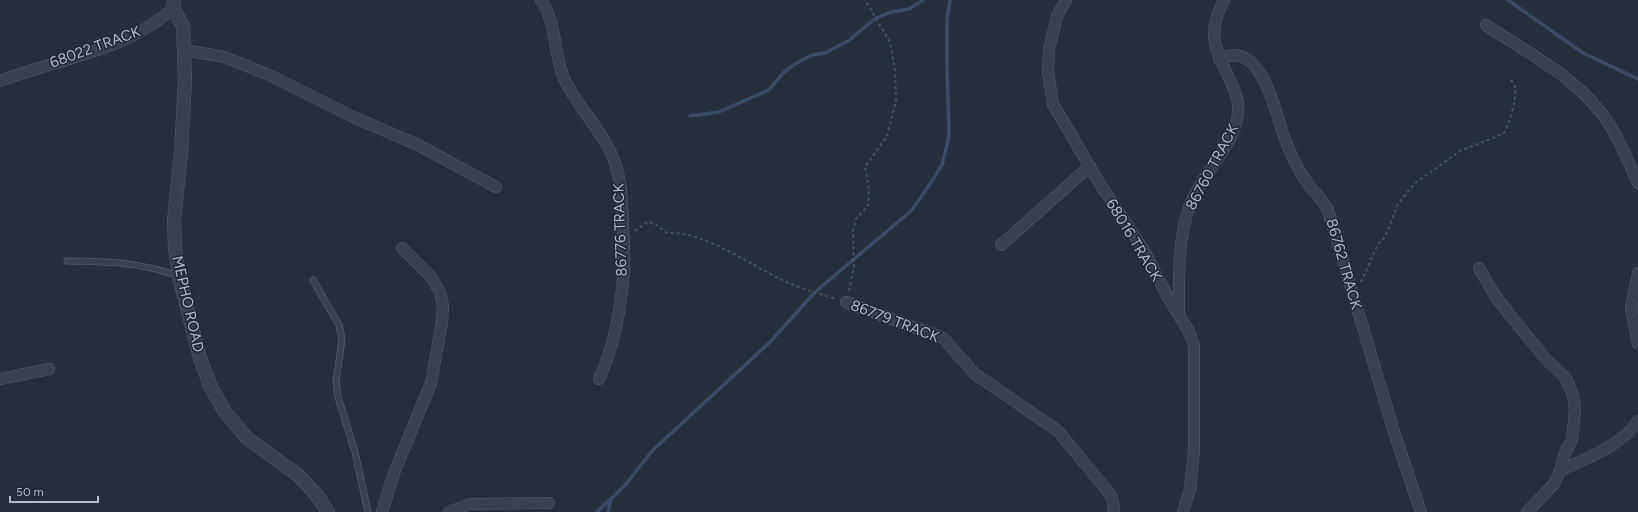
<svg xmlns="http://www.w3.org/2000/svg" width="1638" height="512" font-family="Figtree,sans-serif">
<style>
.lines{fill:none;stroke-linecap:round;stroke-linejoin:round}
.stream{stroke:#394c67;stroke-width:3.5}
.service-casing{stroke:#565f6c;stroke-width:7}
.minor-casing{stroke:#565f6c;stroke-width:12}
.tertiary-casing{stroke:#565f6c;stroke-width:14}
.path{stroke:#44595c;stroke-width:2;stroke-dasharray:3 3;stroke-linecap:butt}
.service{stroke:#38414e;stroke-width:5.5}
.minor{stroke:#38414e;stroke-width:11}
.tertiary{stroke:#38414e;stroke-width:13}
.labels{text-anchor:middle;stroke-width:3;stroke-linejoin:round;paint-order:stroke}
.street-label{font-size:15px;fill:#b4bcc9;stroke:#1d2633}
</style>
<rect width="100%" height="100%" fill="#242f3e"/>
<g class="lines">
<path class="stream" d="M1508 0 1583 53 1638 79
M690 116 719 112 769 90 784 72 795 64 812 55 825 53 848 41 876 18 891 12 909 9 923 0
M597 512 626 484 652 451 770 342 815 292 911 211 928 187 942 165 949 136 947 67V20L950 0
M608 512 611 499"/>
<defs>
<path id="service" d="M67 261C111 262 137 262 179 276
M313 280 339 325 342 339 336 382 338 397 355 452 368 512"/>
<path id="minor" d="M541 0C557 22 553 53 564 78 577 108 604 131 615 163 622 183 622 204 623 225 623 239 625 252 624 265 622 303 615 345 599 379
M1066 0 1057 16 1049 50 1048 72 1053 104 1097 179 1145 252 1166 294 1188 330 1194 345V451L1190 489 1183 512
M1486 25C1530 55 1583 80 1611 127 1622 145 1629 164 1638 183
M184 50 224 57 267 74 353 117 416 144 496 187
M1219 59C1266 37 1275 121 1289 149 1294 161 1300 173 1308 184 1315 193 1323 200 1328 210L1394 432 1421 512
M0 81C56 59 128 51 173 8
M1001 245 1090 166
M1479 268 1494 294 1510 315 1545 358 1566 378 1573 395 1575 410 1572 440 1566 450 1560 471 1554 484 1527 512
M1638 273 1631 308 1638 344
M846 302 943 338 975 374 1058 431 1110 494 1113 501 1114 512
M1179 316C1179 279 1177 240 1190 205 1201 174 1236 145 1238 112 1239 102 1236 93 1232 85 1218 51 1204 38 1224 0
M0 379 49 369
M1560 471C1586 458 1621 446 1638 421
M382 512 394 473 431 383 442 322 443 306 440 292 431 277 402 248
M449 512 470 504 549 503"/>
<path id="tertiary" d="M174 0 173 8 183 26 185 79 181 152 174 221 175 248 179 276 200 358 210 385 224 411 247 438 299 476 319 498 328 512"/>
</defs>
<use href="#service" class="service-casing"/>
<use href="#minor" class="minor-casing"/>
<use href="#tertiary" class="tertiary-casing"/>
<path class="path" d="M635 231 647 222 654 223 667 233C703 231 746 262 778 278 796 287 817 293 836 299
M1361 282 1378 244 1385 237 1398 204 1414 184 1460 151 1503 134C1509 128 1517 97 1515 88 1515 85 1512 81 1510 79
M849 291 854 266 853 231 856 219 868 206 869 189 865 167 887 136 896 101 895 71 890 42 865 0"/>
<use href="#service" class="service"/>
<use href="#minor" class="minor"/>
<use href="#tertiary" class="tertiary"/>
</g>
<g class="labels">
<g class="street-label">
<text transform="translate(95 47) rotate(-20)" y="5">68022 TRACK</text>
<text transform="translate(1212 167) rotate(-62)" y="5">86760 TRACK</text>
<text transform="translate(620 230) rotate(-92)" y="5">86776 TRACK</text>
<text transform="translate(1134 240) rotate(59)" y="5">68016 TRACK</text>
<text transform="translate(1344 264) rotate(74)" y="5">86762 TRACK</text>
<text transform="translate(188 304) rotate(77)" y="5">MEPHO ROAD</text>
<text transform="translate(895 321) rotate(21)" y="5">86779 TRACK</text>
</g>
</g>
<path d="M10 496v6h88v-6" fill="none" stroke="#b4bcc9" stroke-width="2"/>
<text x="16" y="496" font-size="12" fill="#b4bcc9" stroke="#1d2633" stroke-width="3" paint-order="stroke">50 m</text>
</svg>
